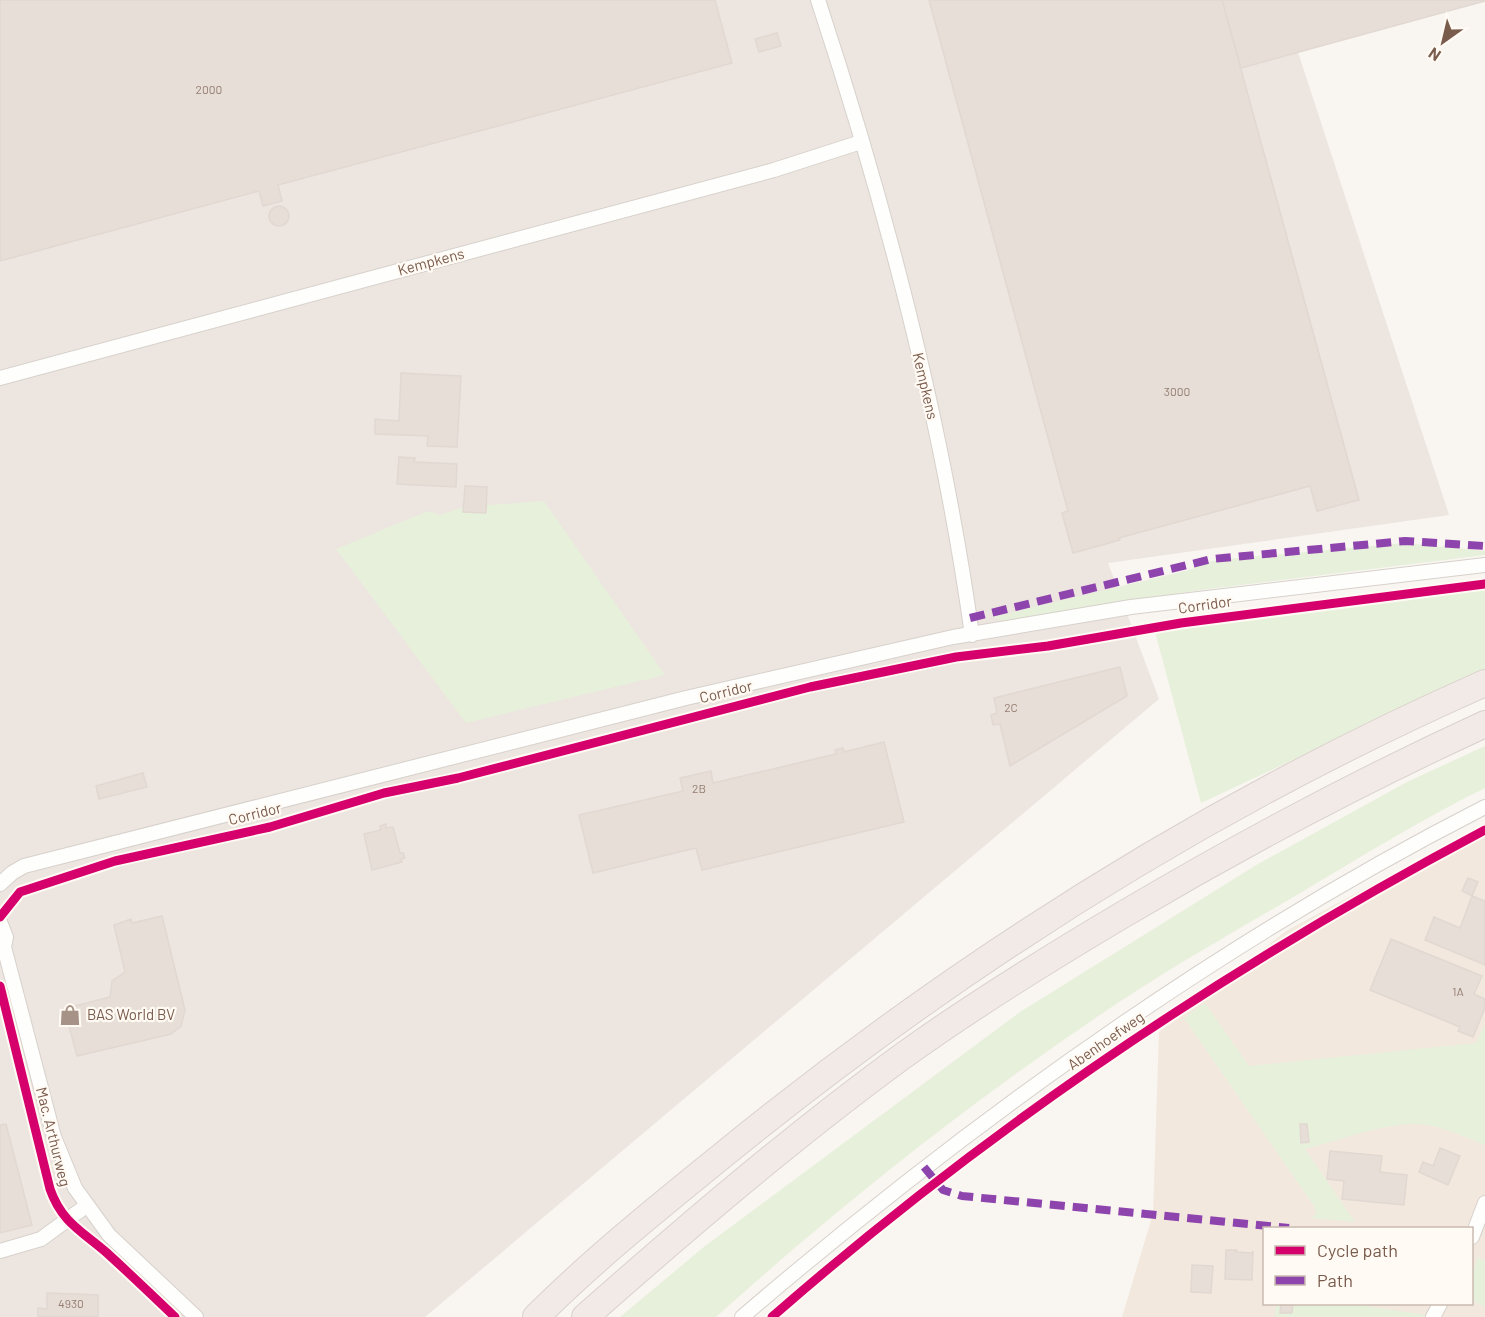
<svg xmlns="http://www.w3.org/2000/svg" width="1485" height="1317" font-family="Barlow,sans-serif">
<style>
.residential{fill:#f2e8de;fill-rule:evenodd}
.industrial{fill:#ede5e0}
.green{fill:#e7f0db}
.building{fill:#e6ded7;stroke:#e2d8d2;stroke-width:1.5}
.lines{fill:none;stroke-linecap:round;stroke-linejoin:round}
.minor-casing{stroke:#d7d1cb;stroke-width:16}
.motorway-casing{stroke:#dad1cc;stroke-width:28}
.minor{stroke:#fefefd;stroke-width:14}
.motorway{stroke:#f2eae7;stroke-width:26}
.quiet{stroke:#8e44ad;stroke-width:8;stroke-dasharray:15 8;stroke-linecap:butt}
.cycleway-casing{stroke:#fffaf3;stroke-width:13}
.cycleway{stroke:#d6006c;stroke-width:9}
.labels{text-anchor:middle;stroke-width:4.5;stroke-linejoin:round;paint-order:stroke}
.number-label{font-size:12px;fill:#977e72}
.street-label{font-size:15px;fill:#7a5c4d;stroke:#fffaf3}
.poi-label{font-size:15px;fill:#7a5c4d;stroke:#fffaf3;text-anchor:start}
</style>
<rect width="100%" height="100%" fill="#f9f5f0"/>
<path class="residential" d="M1485 824V1317H1122L1153 1214 1159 1032 1286 931ZM1264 1228H1472V1304H1264Z"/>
<path class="industrial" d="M0 0H1281L1449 515 1108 563 1159 699 425 1317H0Z"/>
<path class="green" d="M544 501 665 675 466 723 336 549 428 511 439 515 464 507Z
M1405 543 1485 551V555L1201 590 1003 621 992 617 1185 571 1193 569 1195 565 1218 560Z
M1485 588V670L1201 803 1155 632 1193 623 1425 590Z
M1485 746V788C1420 820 1359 858 1297 895 1230 934 1161 973 1097 1017 963 1108 836 1209 716 1317H620L705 1246 1020 1012 1258 864 1407 782Z
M1205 1003 1249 1066 1476 1043 1485 1024V1145C1463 1136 1438 1124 1414 1124 1378 1125 1340 1140 1305 1149L1355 1222 1311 1218 1316 1214 1314 1206 1184 1018Z
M1478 1257 1485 1262V1307L1472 1300V1273Z
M1276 1304H1351L1427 1315 1426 1317H1275Z"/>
<path class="building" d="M0 0H715L732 63 278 185 282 201 263 206 259 191 0 261Z
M929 0H1222L1359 500 1317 511 1310 486 1119 538 1120 540 1073 553 1062 513 1068 511Z
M1222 0H1485V1L1241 68Z
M777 33 781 46 759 52 755 39Z
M269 216a10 10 0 1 1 20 0a10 10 0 1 1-20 0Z
M401 373 461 376 457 447 427 446 428 436 375 434V419L399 421Z
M399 457 415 458 414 462 457 464 456 487 397 484Z
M465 486 487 487 486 513 463 512Z
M1120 667 1127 696 1010 766 1000 724 993 725 991 715 997 713 994 698Z
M884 742 904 822 702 870 696 848 593 873 579 815 683 791 680 778 711 771 713 783 836 754 835 750 843 748 844 752Z
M143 773 147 787 99 799 96 786Z
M386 824V828L393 827 400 853H403L405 858 401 859 402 862 372 870 364 834 381 830 380 826Z
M1468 878 1478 882 1472 896 1462 891Z
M1472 896 1485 901V965L1425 940 1434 917 1460 928Z
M162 916 185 1010 181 1026 171 1034 77 1056 69 1026H65L63 1009 110 997 112 981 125 972 114 925 131 919 132 923Z
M1391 939 1482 976 1474 994 1485 999V1008L1473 1037 1458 1031 1460 1027 1370 990Z
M6 1124 32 1225 0 1233V1125Z
M1300 1124H1307L1309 1142 1301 1143Z
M1440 1148 1460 1156 1448 1185 1419 1172 1423 1162 1433 1166Z
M1330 1151 1382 1156 1380 1172 1407 1175 1404 1205 1342 1199 1344 1181 1327 1179Z
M1226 1250H1237L1236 1252 1252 1253 1253 1251 1252 1280 1225 1279Z
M1192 1265 1213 1266 1211 1293 1191 1292Z
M47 1293 98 1295V1317H38V1308L47 1309Z
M1281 1304H1293L1292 1313H1280Z"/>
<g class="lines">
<defs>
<path id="minor" d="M818 0C886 206 942 420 972 635
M0 378 774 170 861 142
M0 884 12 873 24 866 686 698 953 637 1131 607 1485 565
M0 922 6 937 4 947 54 1137 75 1188 109 1235 196 1317
M1472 1237 1485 1203
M0 1251 41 1239 86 1206
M742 1317C970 1122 1216 944 1485 807
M1433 1317 1440 1304"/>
<path id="motorway" d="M536 1317C594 1259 659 1207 723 1155 955 966 1211 804 1485 683
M585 1317C687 1227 791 1138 900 1058 972 1006 1048 959 1124 914 1242 844 1361 781 1485 724"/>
</defs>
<use href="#minor" class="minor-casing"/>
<use href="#motorway" class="motorway-casing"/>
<use href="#minor" class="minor"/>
<use href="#motorway" class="motorway"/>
<path class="quiet" d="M970 618 1212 559 1405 541 1485 546
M924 1167 943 1190 962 1196 1289 1228"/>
<defs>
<path id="cycleway" d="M0 917 20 892 115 861 270 827 384 793 458 778 810 687 956 657 1048 646 1181 623 1485 584
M0 986 50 1189C62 1223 82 1231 107 1253 130 1274 153 1296 175 1317
M772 1317C989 1127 1231 965 1485 830"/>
</defs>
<use href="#cycleway" class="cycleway-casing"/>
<use href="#cycleway" class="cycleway"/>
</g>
<defs>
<symbol id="shop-bare" viewBox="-9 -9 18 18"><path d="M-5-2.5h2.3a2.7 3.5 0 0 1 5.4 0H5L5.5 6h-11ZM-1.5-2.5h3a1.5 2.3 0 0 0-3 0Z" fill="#a69286" stroke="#fffaf3" stroke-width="2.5" paint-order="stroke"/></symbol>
</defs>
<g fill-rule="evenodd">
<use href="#shop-bare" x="55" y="1000" width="30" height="30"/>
</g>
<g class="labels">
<g class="number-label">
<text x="209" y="94">2000</text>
<text x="1177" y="396">3000</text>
<text x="1011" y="712">2C</text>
<text x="699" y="793">2B</text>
<text x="1458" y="996">1A</text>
<text x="71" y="1308">4930</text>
</g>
<g class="street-label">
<text transform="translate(431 262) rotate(-15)" y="5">Kempkens</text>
<text transform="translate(925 386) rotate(77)" y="5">Kempkens</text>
<text transform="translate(1205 605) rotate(-8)" y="5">Corridor</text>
<text transform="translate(726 692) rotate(-14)" y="5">Corridor</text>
<text transform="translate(255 814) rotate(-14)" y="5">Corridor</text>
<text transform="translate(1106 1041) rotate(-35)" y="5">Abenhoefweg</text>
<text transform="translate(53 1137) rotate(76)" y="5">Mac. Arthurweg</text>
</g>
<g class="poi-label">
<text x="87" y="1020">BAS World BV</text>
</g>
</g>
<rect x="1263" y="1227" width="210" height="78" fill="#fffaf3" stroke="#cabbb1" stroke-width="1.5"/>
<rect x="1275" y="1246" width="30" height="9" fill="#d6006c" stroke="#cabbb1" stroke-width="1.5"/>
<text x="1317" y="1257" font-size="18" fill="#7a5c4d">Cycle path</text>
<rect x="1275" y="1276" width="30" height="9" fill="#8e44ad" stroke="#cabbb1" stroke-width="1.5"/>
<text x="1317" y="1287" font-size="18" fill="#7a5c4d">Path</text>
<g transform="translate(1443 42) rotate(214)" stroke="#fffaf3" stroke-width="4.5" paint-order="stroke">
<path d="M0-4.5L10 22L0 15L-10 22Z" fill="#7a5c4d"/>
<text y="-9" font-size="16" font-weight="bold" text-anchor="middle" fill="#7a5c4d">N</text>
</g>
</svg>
